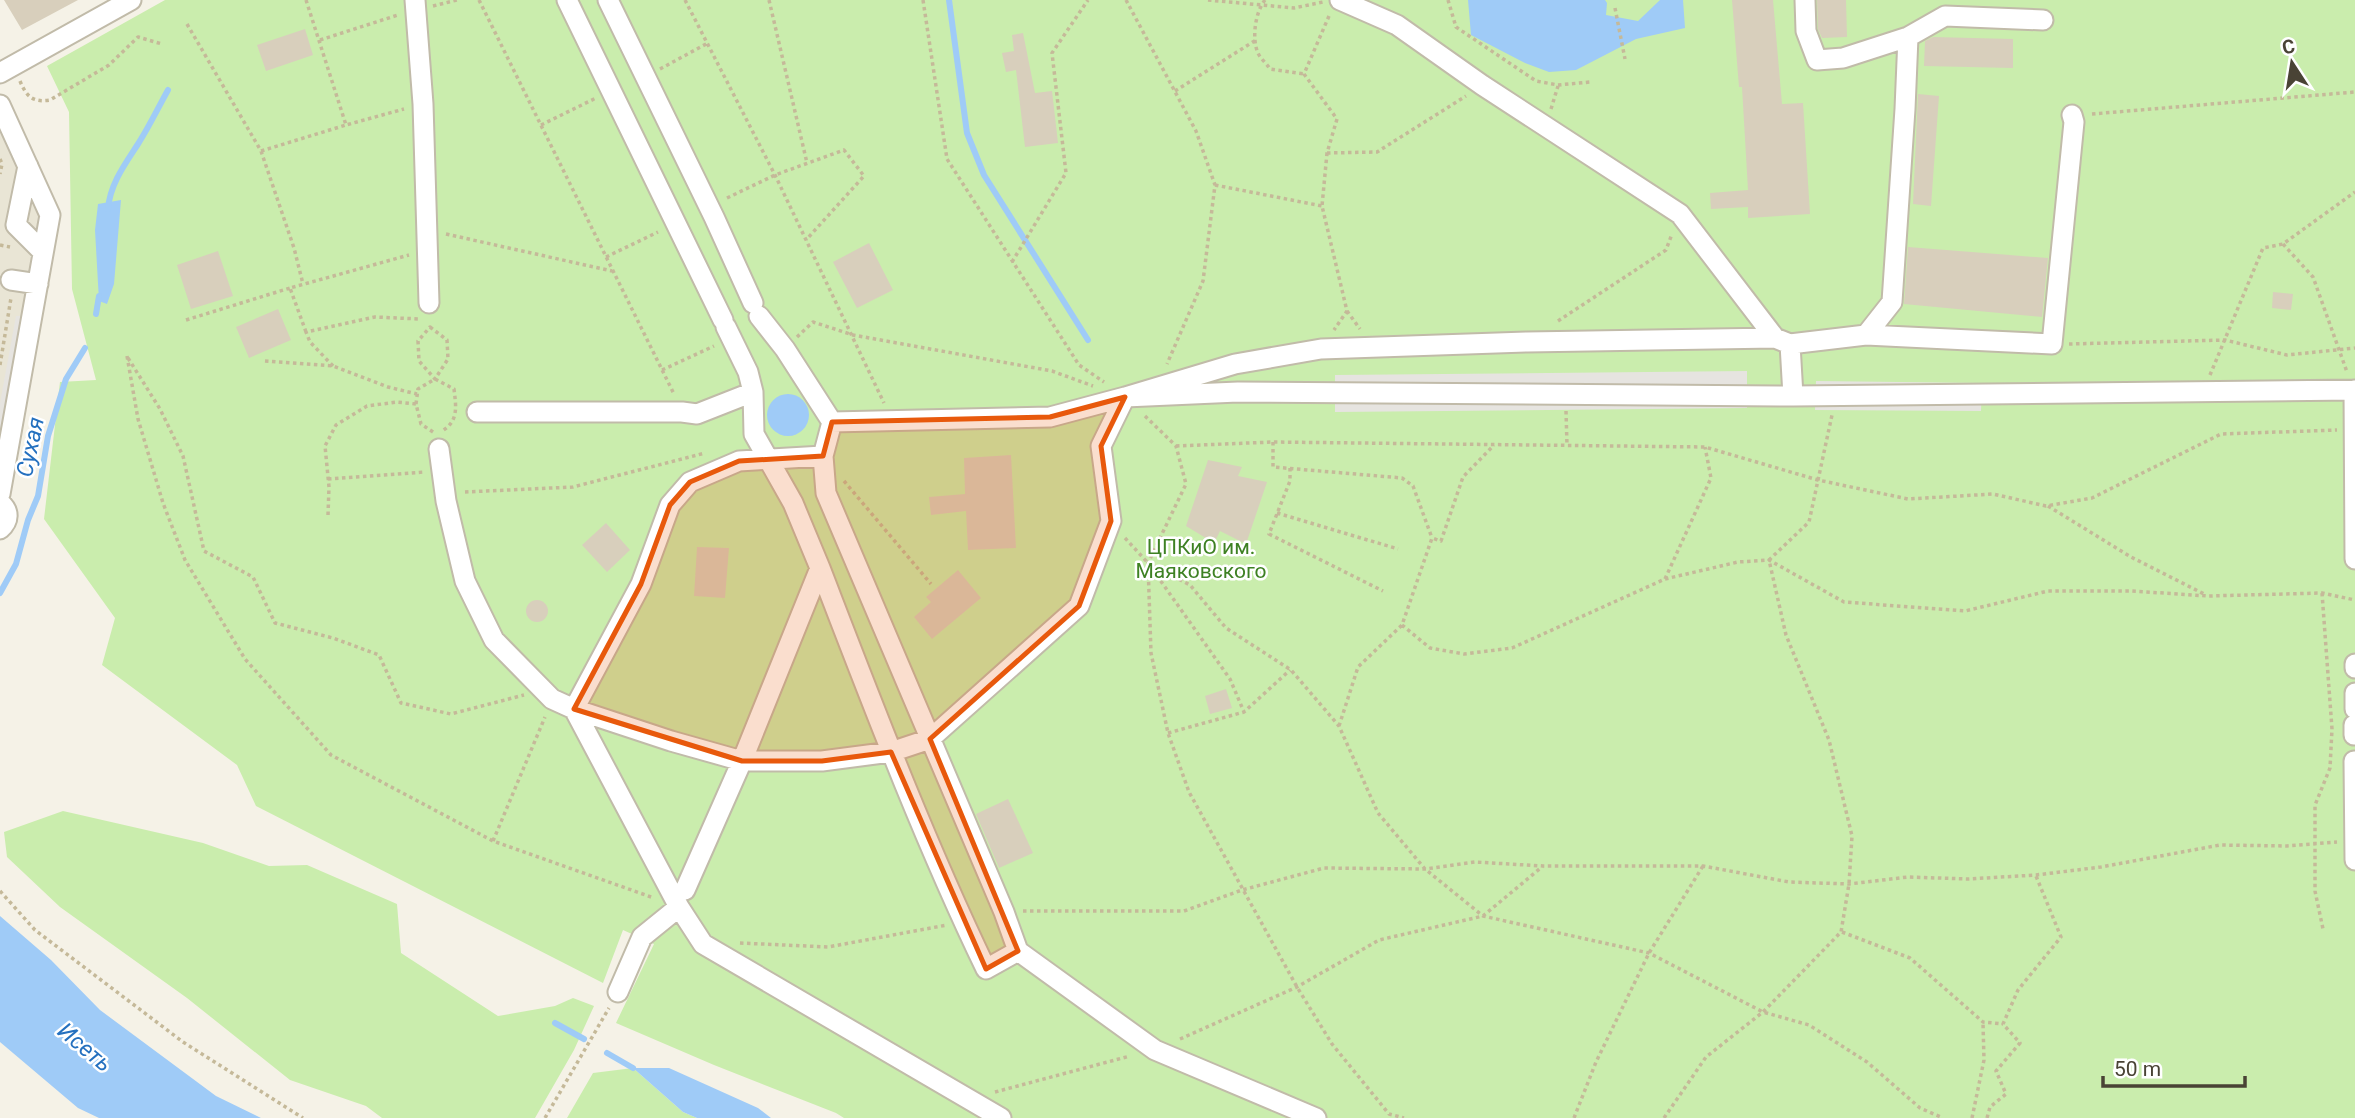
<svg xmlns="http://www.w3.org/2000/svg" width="2355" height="1118" font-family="Roboto,sans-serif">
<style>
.residential{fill:#e9e5d5}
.green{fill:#caedad}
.parking{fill:#e6e4e0}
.water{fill:#9fcbf7}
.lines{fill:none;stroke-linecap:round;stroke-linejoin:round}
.stream{stroke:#9fcbf7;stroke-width:6}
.building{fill:#d8cfbc}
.minor-casing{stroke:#c1bba9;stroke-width:23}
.path{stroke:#c5b999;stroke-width:3.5;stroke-dasharray:3.5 3.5;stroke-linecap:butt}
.minor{stroke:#fff;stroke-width:19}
.marked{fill:#e8590c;fill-opacity:0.2;stroke:#e8590c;stroke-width:5;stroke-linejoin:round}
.labels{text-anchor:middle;stroke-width:5;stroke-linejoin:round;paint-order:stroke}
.park-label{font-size:21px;fill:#3e8123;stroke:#fff}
.water-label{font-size:23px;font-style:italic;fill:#2470bf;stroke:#fff}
</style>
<rect width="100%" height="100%" fill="#f5f2e7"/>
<path class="residential" d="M0 117 44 218 0 449Z"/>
<path class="green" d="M165 0H2355V1118H844L836 1113 714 1065 616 1023 654 944 623 930 603 983 256 806 237 765 102 665 115 618 44 519 60 382 96 380 72 289 69 112 47 66Z
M63 811 203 843 269 866 307 865 397 904 401 953 498 1016 555 1006 573 998 594 1006 574 1050 535 1118H382L366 1106 290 1080 187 998 60 907 7 857 4 832Z
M633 1068 683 1112 697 1118H567L593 1073Z"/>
<path class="parking" d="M16 316H21L0 431V403Z
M1747 371V408L1335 412V375Z
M1816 381 1982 383 1981 411 1815 410Z"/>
<path class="water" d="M1468 0H1605L1607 3 1606 15 1638 21 1660 0H1683L1685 28 1636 39 1576 70 1549 72 1525 63 1471 35Z
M121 200 114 284 107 304 99 301 95 230 98 204Z
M767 415a21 21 0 1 1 42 0a21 21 0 1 1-42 0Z
M0 916 51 960 100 1010 216 1096 261 1118H99L78 1108 0 1042Z
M633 1068H669L758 1108 771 1118H697L683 1112Z"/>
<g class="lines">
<path class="stream" d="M949 0 967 133 984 175 1088 340
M108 209C110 184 125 164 138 144 149 127 158 108 168 90
M96 314 99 296
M0 593 16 564 28 520 38 496 48 436 66 379 85 348
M555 1023 584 1039
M607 1053 633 1068"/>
</g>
<path class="building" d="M4 0H78L22 30Z
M1732 0H1773L1782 104 1803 103 1810 214 1748 218V207L1711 209 1710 193 1748 190 1742 87H1739Z
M1817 0H1846L1847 37 1822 38 1818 29Z
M305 29 313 55 266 71 257 45Z
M1023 33 1035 93 1052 91 1058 143 1025 147 1016 70 1006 72 1002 53 1014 51 1012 35Z
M1933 37 2013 39V68L1924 66 1925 41Z
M1918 94 1939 96 1931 206 1913 204Z
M869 243 893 290 857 308 833 262Z
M1908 247 2048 258 2042 317 1904 304Z
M218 251 233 296 191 309 177 265Z
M2273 292 2293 294 2291 310 2272 308Z
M278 309 291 340 249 358 236 327Z
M1011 455 1016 548 968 550 966 511 931 515 929 497 965 494 964 458Z
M1208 460 1242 467 1238 476 1267 482 1246 544 1220 531 1214 543 1186 526Z
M606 523 630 550 607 572 582 545Z
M697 547 729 548 725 598 694 596Z
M958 570 981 598 932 639 914 617 931 602 926 597Z
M526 611a11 11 0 1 1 22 0a11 11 0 1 1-22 0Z
M1226 689 1232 708 1210 714 1205 696Z
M1008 799 1033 853 999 868 976 814Z"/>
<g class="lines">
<defs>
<path id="minor" d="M415 0 423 104 429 303
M567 0 723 320
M608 0 714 217 753 303
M1340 0 1397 25 1482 85 1680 214 1775 338
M1805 0 1806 31 1817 60 1843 58 1908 37 1945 16 2043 20
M0 73 131 0
M0 105 50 215 0 494
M28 166 16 225 43 252
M11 280 38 284
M759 316 785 349 832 422 823 456 826 493 1004 912 1018 951
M1866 335 2052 344 2074 122 2072 115
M1790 344 1793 396
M2354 390 2355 559
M477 412H682L697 414 753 392
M832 422 1050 417 1125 397 1238 392 1793 396 2355 390
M439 449 446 501 465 581 494 640 552 699 574 709 671 741 742 761H822L891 752 930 739 1079 606 1111 521 1101 446 1125 397 1235 364 1321 349 1527 342 1775 338 1790 344 1866 335 1892 302 1905 109 1908 37
M823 456 739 461 690 482 670 505 641 584 574 709 679 907 703 944 1001 1118
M0 503C10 511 9 521 0 529
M820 568C872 703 923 838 986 969L1018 951 1155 1050 1316 1118
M2355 668V664
M2355 709V693
M2354 735V725
M2354 761 2355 860
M685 890 742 761 820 568 793 503 754 434 753 392 748 372 726 327
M618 992 642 937 679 907"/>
</defs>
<use href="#minor" class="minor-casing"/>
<path class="path" d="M306 0 346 125 404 109
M479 0 674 394
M685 0 775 175 884 403
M769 0 807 163
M923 0 947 159 1079 365 1104 382
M1126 0 1196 131 1215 185 1203 281 1167 364
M1208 0 1294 8 1323 2
M1265 0C1255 12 1251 41 1259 55 1262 60 1267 64 1270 69L1304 74
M1448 0 1456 27 1536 81 1558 85 1590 82
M433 6 457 0
M1615 8 1625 59
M1329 16 1304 74 1337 119 1327 153 1322 206 1347 311 1334 330
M187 24 261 151 294 248 303 284
M320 40 398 15
M660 69 708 43
M20 81C26 96 33 103 50 100L109 65 138 37 162 44
M1175 91 1256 40
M1551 109 1558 86
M2092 114 2355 92
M541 125 596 98
M261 151 346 125
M1327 153 1377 152 1466 96
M0 159 2 164 0 174
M1215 185 1322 206
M727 198 775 175 844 150 864 176 806 240
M446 234 612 271
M2283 244 2313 277 2347 372
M0 245 10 247
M606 257 658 232
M1012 262 1066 173 1052 53 1088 0
M1347 311 1360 329
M186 320 290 288
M1558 321 1666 250 1672 234
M430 327 447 340 448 359 435 379 419 361 418 341Z
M306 332 290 288 409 255
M797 337 813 322 853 335 1052 371 1093 386
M2069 344 2225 340 2287 355 2355 348
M127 356 138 419 163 503 185 560 245 659 331 755 493 841 654 898
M128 358 160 409 183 456 204 551 253 577 275 623 333 638 379 655 401 703 451 714 524 695
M265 361 333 366 388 387 417 394
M0 365 11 298
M333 366 310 342 306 332 375 317 420 319
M662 370 714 346
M2210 375 2263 248 2283 244 2355 192
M1566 411 1567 445
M1145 416 1176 446 1186 484 1148 563 1151 653 1168 733 1189 792 1297 987 1332 1044 1389 1114 1404 1118
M433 432 421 424 416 404 418 389 435 379 454 389C456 406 459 421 442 431
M1273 442V467L1402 478 1413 486 1432 538
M1176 446 1273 442 1705 447 1818 480 1908 499 1993 494 2046 506 2092 498 2221 434 2337 430
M1290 468V481L1269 534 1383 591
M328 479 424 472
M844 481 931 584
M465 492 573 487 705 453
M2048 506 2131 557 2206 595
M1277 513 1398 549
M328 515 329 487 325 446 336 425 367 406 397 402 416 404
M1125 538 1148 563 1230 679 1244 712
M1148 563 1190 585 1226 628 1291 670 1339 726 1378 813 1425 869 1483 916 1649 953 1763 1012 1809 1025 1867 1062 1920 1108 1943 1118
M1665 579 1711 478 1705 447
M2322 593 2332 729 2330 768 2315 805V891L2323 929
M1402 625 1430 648 1464 654 1512 648 1665 579 1738 562 1769 560 1844 602 1965 611 2048 591H2132L2208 596 2322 593 2355 600
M1339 726 1358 667 1402 625 1432 538 1441 541 1463 477 1494 445
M1168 733 1244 712 1290 670
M493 841 545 717
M0 891 35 930 183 1042 303 1118
M1023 911H1184L1242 890 1324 868 1425 869 1475 862 1543 866H1703L1789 882 1849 884 1908 877 1968 879 2036 875 2101 867 2220 845 2287 846 2337 842
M1842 932 1910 958 1983 1022 2003 1024
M740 943 828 947 947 925
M1180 1039 1297 987 1379 940 1483 916 1543 866
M995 1092 1130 1056
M545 1118 609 1008
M1574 1118 1596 1062 1649 953 1703 866
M1664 1118 1706 1057 1763 1012 1841 932 1849 884 1852 836 1829 740 1786 635 1769 560 1809 522 1832 415
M1972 1118 1984 1060 1983 1023
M1987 1118 1990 1107 2006 1094 1996 1071 2020 1043 2003 1024 2018 990 2061 937 2036 876"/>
<use href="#minor" class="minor"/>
</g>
<path class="marked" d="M1125 397 1101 446 1111 521 1079 606 930 739 1018 951 986 969 891 752 822 761H742L574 709 641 584 670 505 690 482 739 461 823 456 832 422 1050 417Z"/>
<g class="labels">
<g class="park-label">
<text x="1201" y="554">ЦПКиО им.<tspan x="1201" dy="24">Маяковского</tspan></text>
</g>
<g class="water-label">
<text transform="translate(30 447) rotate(-78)" y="8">Сухая</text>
<text transform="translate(85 1047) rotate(40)" y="8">Исеть</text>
</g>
</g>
<g transform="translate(2292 63) rotate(348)" stroke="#ffffff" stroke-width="5" paint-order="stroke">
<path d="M0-5L12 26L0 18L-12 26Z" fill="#494335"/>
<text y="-10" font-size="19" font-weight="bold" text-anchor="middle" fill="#494335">С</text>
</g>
<path d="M2103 1076v10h142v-10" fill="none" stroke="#494335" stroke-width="3.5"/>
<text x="2114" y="1076" font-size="21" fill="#494335" stroke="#ffffff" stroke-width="5" paint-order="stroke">50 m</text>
</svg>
